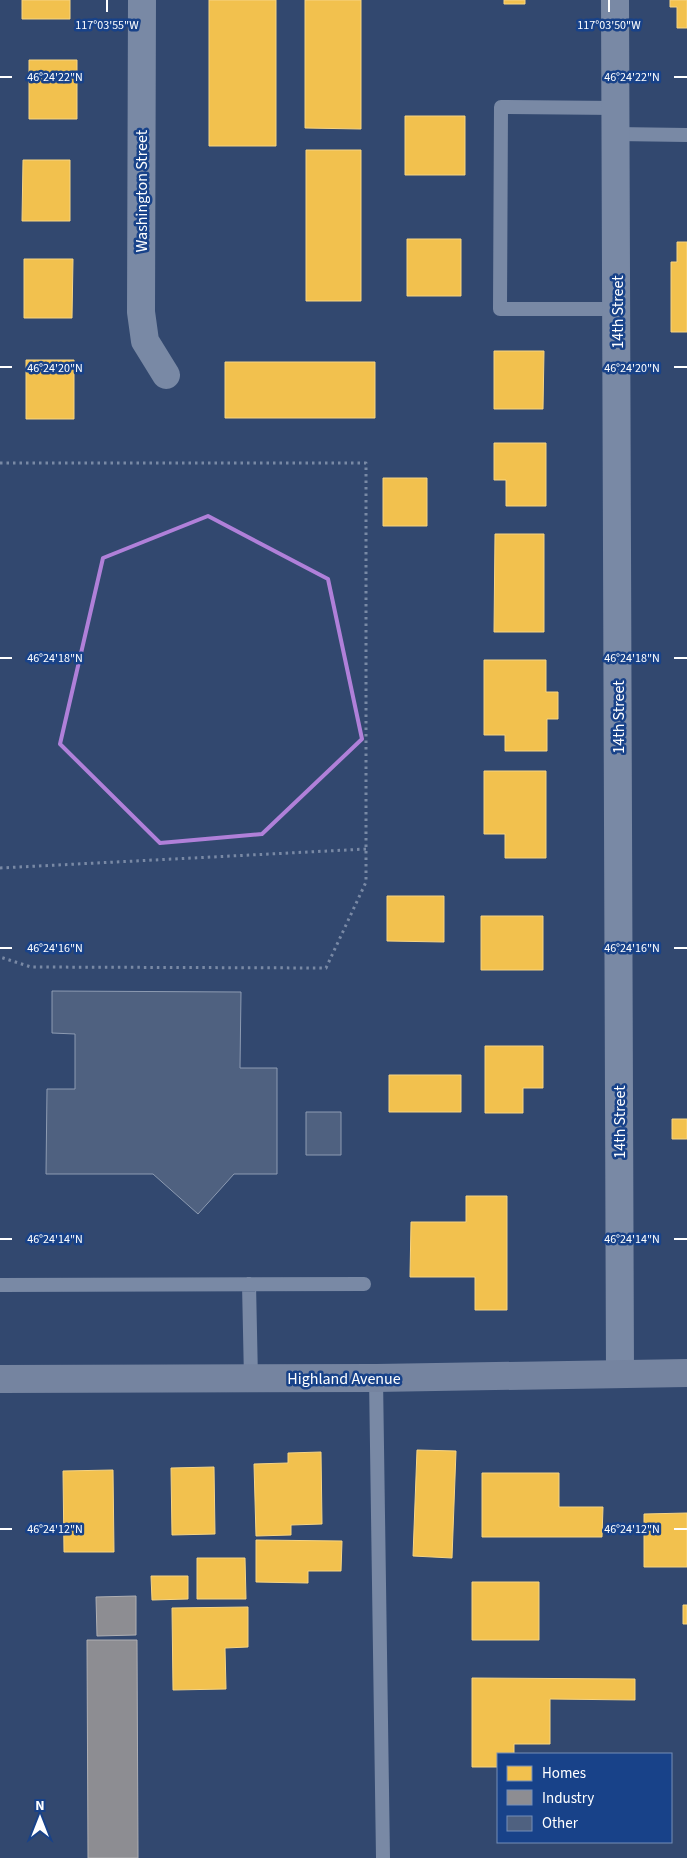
<svg xmlns="http://www.w3.org/2000/svg" width="687" height="1858" font-family="'Source Sans 3',sans-serif">
<style>
.homes{fill:#f2c14e;stroke:#f6d483}
.industry{fill:#8d8d92;stroke:#afafb3}
.building{fill:#4f6180;stroke:#8d9bb2}
.lines{fill:none;stroke-linecap:round;stroke-linejoin:round}
.path{stroke:#7989a5;stroke-width:3;stroke-dasharray:2.5 4;stroke-linecap:butt}
.service{stroke:#7989a5;stroke-width:14}
.minor{stroke:#7989a5;stroke-width:28}
.secondary{stroke:#7584a0;stroke-width:28}
.marked{fill:none;stroke:#b080d9;stroke-width:4;stroke-linejoin:round}
.ticks{fill:none;stroke:#fff;stroke-width:2}
.labels{text-anchor:middle;stroke-width:5;stroke-linejoin:round;paint-order:stroke}
.street-label{font-size:16px;fill:#fff;stroke:#184289}
.ticks-label{font-size:12px;text-anchor:middle;fill:#fff;stroke:#184289;stroke-width:5;stroke-linejoin:round;paint-order:stroke}
</style>
<rect width="100%" height="100%" fill="#32486f"/>
<path class="homes" d="M22 0H70V19H22Z
M209 0H276V146H209Z
M305 0H361V129L305 128Z
M504 0H525V4H504Z
M670 0H687V28H677V7H670Z
M29 60H77V119H29Z
M405 116H465V175H405Z
M306 150H361V301H306Z
M23 160H70V221H22Z
M407 239H461V296H407Z
M677 242H687V332H671V262H677Z
M24 259H73L72 318H24Z
M494 351H544L543 409H494Z
M26 360H74V419H26Z
M225 362H375V418H225Z
M494 443H546V506H506V480H494Z
M383 478H427V526H383Z
M495 534H544V632H494Z
M484 660H546V692H558V719H547V751H505V735H484Z
M484 771H546V858H505V834H484Z
M387 896H444V942L387 941Z
M481 916H543V970H481Z
M485 1046H543V1088H523V1113H485Z
M389 1075H461V1112H389Z
M672 1119H687V1139H672Z
M466 1196H507V1310H475V1277H410L411 1222H466Z
M417 1450 456 1451 452 1558 413 1556Z
M321 1452 322 1524 291 1525V1535L256 1536 254 1464 288 1463V1453Z
M214 1467 215 1534 172 1535 171 1468Z
M113 1470 114 1552H64L63 1471Z
M482 1473H559V1507H603L602 1537H482Z
M687 1513V1567H644V1514Z
M256 1540 342 1541 341 1571H308V1583L256 1582Z
M197 1558H245L246 1599H197Z
M151 1576H188V1599L152 1600Z
M472 1582H539V1640H472Z
M683 1605H687V1624H683Z
M248 1607V1647L225 1648 226 1689 173 1690 172 1608Z
M472 1678 635 1679V1700L550 1699V1744H514V1754H498V1767H472Z"/>
<path class="industry" d="M136 1596V1635L97 1636 96 1597Z
M87 1640H137L138 1858H88Z"/>
<path class="building" d="M52 991 241 992 240 1068H277V1174H234L198 1214 153 1174H46L47 1089H75V1034L52 1033Z
M306 1112H341V1155H306Z"/>
<g class="lines">
<path class="path" d="M0 463H366V882L326 968 31 967 0 957
M0 868 366 849"/>
<path class="service" d="M616 108 501 107 500 309H617
M616 134 687 135
M249 1284 251 1379
M0 1285 364 1284
M376 1378 383 1858"/>
<path class="minor" d="M142 0 141 312 145 341 166 375
M615 0 620 1373"/>
<path class="secondary" d="M0 1379 376 1378 687 1373"/>
</g>
<path class="marked" d="M208 516 328 579 362 739 262 834 160 843 60 744 103 558Z"/>
<path class="ticks" d="M107 0V12M609 0V12M0 77H12M674 77H687M0 367H12M674 367H687M0 658H12M674 658H687M0 948H12M674 948H687M0 1239H12M674 1239H687M0 1529H12M674 1529H687"/>
<g class="labels">
<g class="street-label">
<text transform="translate(141 191) rotate(-90)" y="6">Washington Street</text>
<text transform="translate(617 312) rotate(-90)" y="6">14th Street</text>
<text transform="translate(618 717) rotate(-90)" y="6">14th Street</text>
<text transform="translate(619 1122) rotate(-90)" y="6">14th Street</text>
<text x="344" y="1384">Highland Avenue</text>
</g>
</g>
<g class="ticks-label">
<text x="107" y="29">117°03'55"W</text>
<text x="609" y="29">117°03'50"W</text>
<text x="55" y="81">46°24'22"N</text>
<text x="632" y="81">46°24'22"N</text>
<text x="55" y="372">46°24'20"N</text>
<text x="632" y="372">46°24'20"N</text>
<text x="55" y="662">46°24'18"N</text>
<text x="632" y="662">46°24'18"N</text>
<text x="55" y="952">46°24'16"N</text>
<text x="632" y="952">46°24'16"N</text>
<text x="55" y="1243">46°24'14"N</text>
<text x="632" y="1243">46°24'14"N</text>
<text x="55" y="1533">46°24'12"N</text>
<text x="632" y="1533">46°24'12"N</text>
</g>
<rect x="497" y="1753" width="175" height="90" fill="#184289" stroke="#748eb8"/>
<rect x="507" y="1766" width="25" height="15" fill="#f2c14e" stroke="#748eb8"/>
<text x="542" y="1778" font-size="15" fill="#ffffff">Homes</text>
<rect x="507" y="1790" width="25" height="15" fill="#8d8d92" stroke="#748eb8"/>
<text x="542" y="1803" font-size="15" fill="#ffffff">Industry</text>
<rect x="507" y="1816" width="25" height="15" fill="#4f6180" stroke="#748eb8"/>
<text x="542" y="1828" font-size="15" fill="#ffffff">Other</text>
<g transform="translate(40 1818)" stroke="#184289" stroke-width="4" paint-order="stroke">
<path d="M0-4L9 19L0 12L-9 19Z" fill="#ffffff"/>
<text y="-8" font-size="14" font-weight="bold" text-anchor="middle" fill="#ffffff">N</text>
</g>
</svg>
